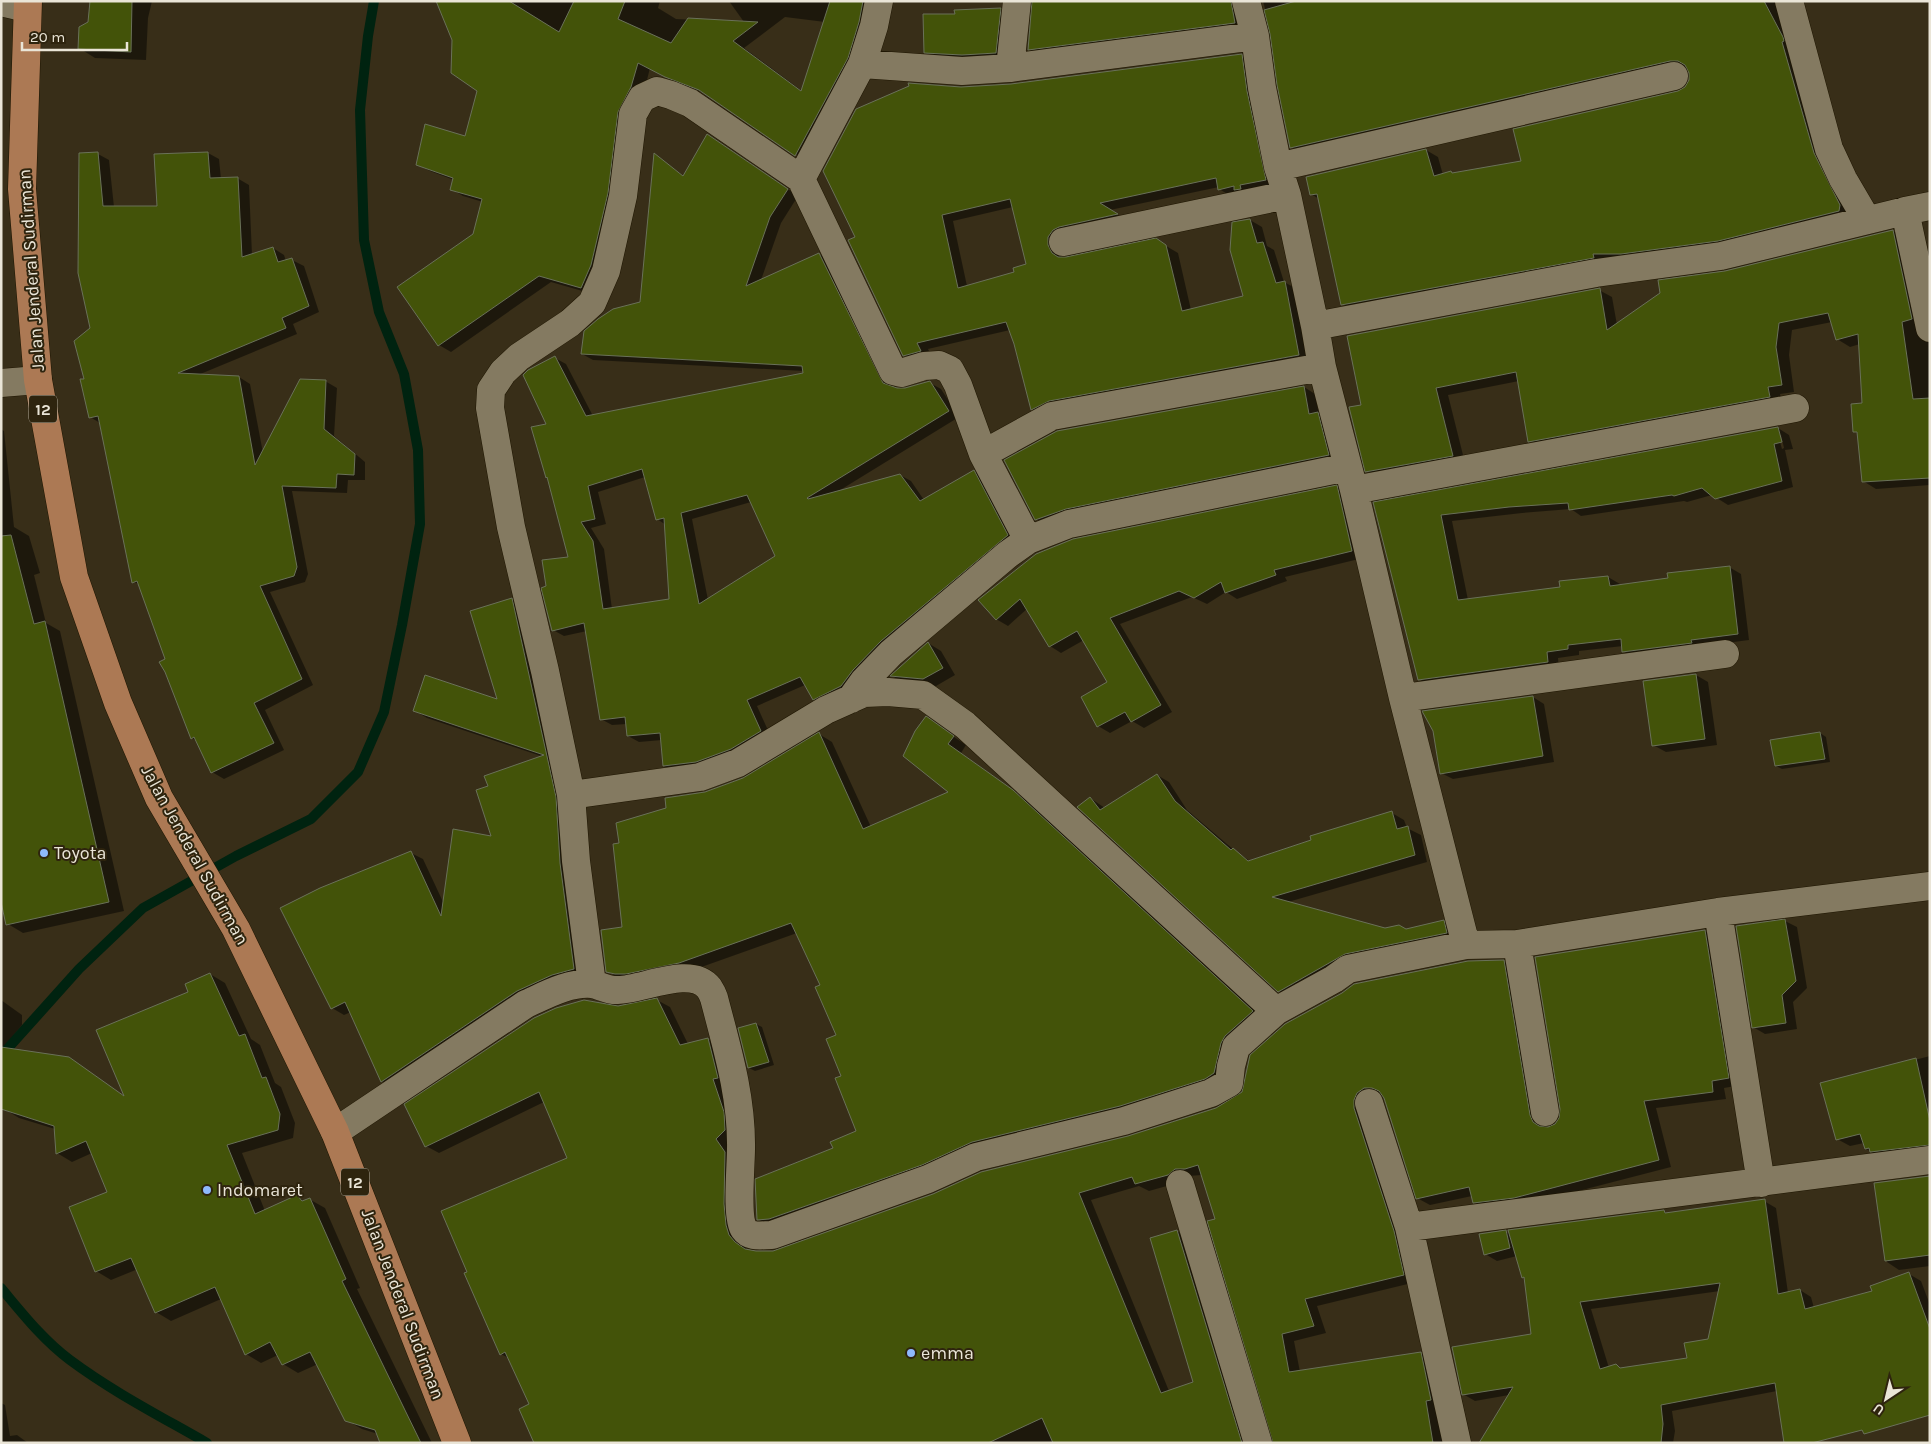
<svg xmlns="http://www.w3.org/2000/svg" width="1931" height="1444" font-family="Karla,sans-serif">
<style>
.shadow{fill:#0007;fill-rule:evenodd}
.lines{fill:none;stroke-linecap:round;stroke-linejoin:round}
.stream{stroke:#002310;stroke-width:10}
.building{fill:#435309;stroke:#6a7159;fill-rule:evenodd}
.minor-casing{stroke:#1f1602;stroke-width:29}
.tertiary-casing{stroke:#1f1602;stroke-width:29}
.trunk-casing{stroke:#1f1602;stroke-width:29}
.minor{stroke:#847a61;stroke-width:28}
.tertiary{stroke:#847a61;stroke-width:28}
.trunk{stroke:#ac7954;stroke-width:28}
.poi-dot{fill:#8eb9fd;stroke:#2e240e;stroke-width:2}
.labels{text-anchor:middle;stroke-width:4;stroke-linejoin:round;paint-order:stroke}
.shield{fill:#2e240e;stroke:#b2ab9b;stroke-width:1}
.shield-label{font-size:16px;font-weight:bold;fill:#eae5d7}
.street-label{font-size:18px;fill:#eae5d7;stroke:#2e240e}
.poi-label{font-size:18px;fill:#eae5d7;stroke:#2e240e;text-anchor:start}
</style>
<rect width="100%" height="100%" fill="#382e18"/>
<path class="shadow" d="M91 1H152L148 18 146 60 95 58 79 48 89 22Z
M442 1H660L658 8 676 19 744 22 729 1H876L808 162 707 94 678 83 650 68 593 294 551 282 451 352 439 345 483 202 463 196 451 189 454 180 430 171 418 165 466 138 479 90 453 39ZM785 17 825 22 802 91 744 48Z
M1087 1H1244L1247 29 1041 56 1029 49Z
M1263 1H1784L1851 212 1731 247 1354 311 1342 304 1319 199 1311 194 1426 150 1438 157 1443 175 1522 162 1678 92 1686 88 1690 80V72L1688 67H1683L1303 154 1291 147 1271 32Z
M1000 14 1010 20 1006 58H935L925 52Z
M1241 55 1253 62 1277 187 1231 196 1219 189V187L1110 210 1127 221 1059 252 1062 258 1156 240 1178 253 1191 310 1245 297 1250 220 1262 227 1267 246 1274 250 1284 282 1297 289 1310 362 1043 416 1032 409 1010 330 928 349 932 357 916 362 904 355 856 238 961 88 1011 85ZM1013 207 1027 265 1016 273 967 286 953 221Z
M708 135 798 196 781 223 761 280 819 254 830 261 892 388 905 389 930 383 941 389 959 417 837 492 900 475 911 481 924 500 974 471 984 477 1018 542 825 705 814 699 805 685 757 706 771 737 675 772 664 766 662 740 639 742 628 736 627 724 612 725 601 719 587 631 564 636 553 630 547 587 569 558 548 425 555 358 566 364 593 416 804 374V371L593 360 582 354 641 303 655 155 684 176ZM645 477 657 519 666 525 670 600 612 609 604 549 591 528 606 524 598 492ZM751 502 777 557 708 600 692 519Z
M208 153 219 159 221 179 237 178 249 185 252 255 273 248 284 255 286 261 292 260 304 266 319 312 293 324 297 334 198 375 239 377 250 384 263 453 325 381 337 388 334 436 365 462V480H348L347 493 292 491 308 574 305 582 270 592 313 685 265 710 284 750 224 779 212 772 197 741 192 738 166 659 140 585 134 582 100 423 90 417 86 379 91 329 98 154 109 160 114 207H158L155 155Z
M1893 231 1906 239 1927 340 1930 344V485L1876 489 1863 481 1858 434 1854 431 1864 404 1860 344 1850 347 1837 339 1832 322 1792 330 1789 355 1794 392 1780 394 1783 404 1542 448 1529 441 1519 381 1448 395 1465 463 1379 479 1367 471 1362 406 1599 290 1612 297 1617 325 1725 272Z
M1304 387 1315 394 1319 415 1329 420 1340 461 1048 526 1036 519Z
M1778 428 1789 435 1793 449 1785 450 1793 487 1728 505 1712 495 1687 502 1684 501 1581 516 1571 509 1522 513 1452 521 1468 600 1561 588 1608 577 1620 584V586L1669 580 1729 567 1741 574 1749 640 1703 646 1635 658 1623 651V646L1579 651V655L1558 658 1559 669 1431 686 1419 679 1374 503ZM1778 435H1781L1784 448 1782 449Z
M1 429 4 431 14 527 29 536 40 573 34 575 46 623 60 631 124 911 23 933 8 924 1 896Z
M1336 487 1348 493 1363 558 1285 577 1287 581 1237 599 1226 592 1207 604 1192 597 1120 624 1172 712 1144 728 1132 721 1110 733 1098 726 1082 698 1109 682 1084 640 1061 653 1050 646 1027 609 1008 626 996 619 980 600Z
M511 599 523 606 567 805 586 976 394 1088 382 1081 351 1012 344 1015 332 1008 411 853 423 859 444 904 493 837 490 787 544 757 427 718 415 711 499 701Z
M928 643 941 651 955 675 936 686 904 683 892 676Z
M1696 675 1708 682 1717 745 1666 752 1653 745Z
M1533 697 1544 704 1554 762 1453 779 1441 773Z
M926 718 966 745 961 753 1026 800 1265 1019 1228 1081 772 1227 758 1219 834 1149 858 1132 842 1077 838 1035 822 986 797 933 693 970 621 979 607 971 623 928 620 844 667 808 744 779 819 734 832 742 871 827 950 792Z
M1820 733 1826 737 1830 762 1782 769 1776 766Z
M1157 775 1169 782 1187 810 1234 850 1251 862 1392 813 1404 820 1407 828 1421 835 1427 862 1288 902 1384 929 1406 931 1443 922 1456 929 1459 940 1292 998 1279 991 1079 807 1090 798 1105 808Z
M1785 921 1797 927 1807 988 1793 1002 1797 1029 1765 1034 1753 1027Z
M1705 931 1718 939 1741 1085 1724 1088 1726 1099 1656 1108 1671 1167 1528 1204 1487 1210 1474 1202 1472 1196 1430 1205 1417 1198 1383 1095H1378L1416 1282 1317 1306 1326 1333 1294 1341 1300 1372 1420 1353 1433 1360 1444 1443H1274L1216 1220 1202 1175 1188 1176 1181 1182 1149 1191 1139 1186 1091 1200 1169 1391 1195 1382 1177 1231 1190 1239 1252 1443H535L531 1405 510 1359 501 1354 569 1159 544 1102 439 1153 426 1146 534 1019 564 1006 578 1002 590 1001 607 1006 618 1007 657 1000 670 1007 688 1044 708 1039 721 1046 742 1243 747 1250 756 1252H773L1219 1108 1503 961 1516 969 1542 1123 1544 1128 1555 1125Z
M210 974 225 983 251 1039 260 1045 275 1083 281 1087 295 1123 293 1138 242 1153 265 1211 297 1197 305 1201 309 1199 325 1208 360 1288 357 1289 432 1443H382L378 1434 362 1429 346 1420 318 1364 298 1373 283 1364 278 1355 261 1363 246 1354 221 1299 171 1321 156 1312 138 1269 111 1280 96 1271 108 1193 92 1153 72 1162 57 1153 55 1129 19 1118 1 1107V1000L22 1015V1025L2 1049 68 1059 126 1097 190 992Z
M756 1024 762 1027 774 1065 755 1071 749 1068Z
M1930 1056V1152L1883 1158 1866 1149 1864 1143 1850 1146 1837 1139 1822 1084Z
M1930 1177V1266L1899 1270 1887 1262 1876 1184Z
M1764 1201 1776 1208 1788 1293 1800 1290 1811 1297 1814 1308 1874 1292 1909 1274 1921 1281 1930 1305V1410L1777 1391 1672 1411 1675 1431 1673 1443H1480L1509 1395 1475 1401 1463 1394 1533 1336 1526 1279 1523 1277 1517 1256 1497 1261 1485 1254 1506 1232 1510 1234 1664 1211 1668 1214ZM1720 1291 1709 1340 1688 1359 1622 1369 1616 1365 1609 1368 1591 1309Z
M1 1403 5 1405 10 1436 17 1435 28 1443H1Z"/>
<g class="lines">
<path class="stream" d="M1 1056 79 969 143 908 236 856 311 819 358 772 384 712 402 625 420 524 418 450 404 374 379 312 364 240 360 110 368 36 374 1
M1 1288C22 1313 43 1340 70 1360 113 1392 160 1416 207 1443"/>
</g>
<path class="building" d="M90 1H132L131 52 78 49 79 27 88 22Z
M436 1H509L559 32 574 1H625L618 19 671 43 688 18 758 22 733 41 801 91 830 1H863L859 22 848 58 795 156 699 90 665 77 638 63 631 87 618 112 608 193 591 265 581 288 539 276 438 346 397 287 473 234 482 199 450 190 453 178 416 165 425 124 465 136 477 91 451 73 452 40Z
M1032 1H1231L1235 23 1028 50Z
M1296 1H1764L1783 37 1784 41 1782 42 1814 153 1840 205 1839 211 1718 241 1621 254H1593L1594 258 1341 305 1317 194 1310 195 1306 177 1426 149 1434 176 1451 171 1452 173 1521 161 1513 129 1678 91 1685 87 1689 80V73L1685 65 1678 61H1670L1290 148 1277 85 1270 34 1264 10Z
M1001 8 996 53 962 55 924 53 923 14H955L954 10Z
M1242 54 1247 91 1266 180 1240 185 1241 189 1234 190V186L1218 190 1216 178 1100 203 1118 214 1059 227 1053 230 1048 237V245L1052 253 1058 257H1066L1156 238 1166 245 1182 311 1243 296 1230 250 1232 222 1250 219 1257 243 1263 242 1276 283 1285 281 1299 355 1049 401 1031 410 1014 344 1006 322 917 343 921 351 903 356 848 240 855 237 823 171 856 109 909 86 908 83 961 87 1011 84ZM1010 199 1026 264 1013 268 1014 272 958 288 942 215Z
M707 134 788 189 770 217 746 286 819 253 883 383 897 388H905L930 381 949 411 807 498 808 499 900 474 920 501 974 470 1008 535 881 641 853 670 841 686 813 700 800 677 747 700 761 731 731 749 696 762 663 766 660 733 627 736 625 717 600 720 584 623 552 631 541 588 546 586 542 560 568 557 547 477 546 478 531 427 546 424 523 375 528 370 555 356 586 416 803 373 802 366 581 354 584 331 598 319 613 309 640 302 654 153 683 176ZM642 469 656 520 664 518 669 599 603 609 593 541 581 522 595 519 588 486ZM747 495 775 556 699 604 681 513Z
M98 152 103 206H157L154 154 208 152 210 178 238 177 242 257 273 247 278 262 292 258 309 306 282 318 286 328 178 373 239 376 255 465 300 379 326 380 324 429 355 454 354 475 337 474 336 488 282 486 297 567 294 576 260 586 302 679 254 703 274 743 211 773 194 737 191 739 165 672 159 662 165 659 137 581 132 583 98 416 89 418 80 379H84L74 341 90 328 78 273 79 153Z
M1893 230 1912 319 1902 322 1913 399 1930 398V478L1862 482 1857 432H1853L1851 404 1862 403 1858 334 1836 340 1828 313 1779 323 1776 347 1782 385 1768 387 1770 397 1528 442 1516 372 1436 388 1453 456 1365 472 1349 407 1361 405 1347 336 1600 288 1607 330 1660 293 1658 280 1725 271Z
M1304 386 1309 414 1318 412 1329 455 1066 509 1035 520 1004 460 1057 431Z
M1778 427 1782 442 1774 444 1782 481 1715 499 1702 488 1674 496 1672 495 1569 510 1568 503 1509 507 1441 515 1458 600 1560 587 1559 581 1608 576 1610 586 1668 578 1667 573 1730 566 1738 634 1691 640 1692 643 1622 652 1621 639 1568 645V649L1547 652 1548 662 1418 680 1373 502Z
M1337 485 1352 551 1274 570 1276 575 1225 593 1221 582 1194 598 1179 591 1110 618 1161 705 1131 722 1125 712 1097 727 1081 697 1107 682 1077 631 1049 647 1020 599 996 620 978 600 1036 554 1073 539Z
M11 535 34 624 45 621 109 902 6 925 1 902V536Z
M512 598 556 797 560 863 574 969 552 975 517 991 381 1082 345 1002 331 1009 280 908 320 888 411 851 441 916 453 829 491 836 476 790 488 786 484 776 544 755 413 711 425 675 497 699 470 611Z
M928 642 943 668 923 679 890 676Z
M1696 674 1705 739 1652 746 1643 681Z
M1533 696 1543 756 1440 774 1433 731 1422 711Z
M926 716 954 736 948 744 1013 790 1253 1011 1225 1036 1221 1043 1214 1073 1205 1079 1120 1106 972 1142 922 1165 769 1219 757 1220 755 1179 833 1148 830 1142 856 1131 835 1078 841 1076 826 1039 836 1035 815 987 820 985 791 923 679 963 626 974H615L606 972 601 930 622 927 613 844 619 843 616 823 666 808 665 798 705 792 743 778 819 732 863 829 948 792 903 756 915 731Z
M1820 732 1825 759 1775 766 1770 740Z
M1157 774 1175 801 1231 850 1233 848 1248 861 1311 840 1310 836 1392 811 1397 829 1408 826 1415 855 1272 897 1385 928 1399 925 1406 929 1444 920 1447 933 1345 954 1278 992 1077 807 1090 797 1100 810Z
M1785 919 1796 981 1782 995 1786 1023 1752 1028 1736 926Z
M1705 930 1729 1078 1712 1081 1713 1092 1644 1101 1659 1160 1514 1198 1473 1203 1469 1187 1416 1199 1384 1098 1379 1091 1372 1088H1364L1357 1093 1354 1100V1108L1394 1231 1404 1275 1305 1299 1314 1326 1282 1334 1289 1372 1421 1352 1431 1400 1426 1401 1433 1443H1273L1207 1221 1215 1219 1198 1165 1185 1169H1175L1168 1175 1135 1184 1132 1177 1079 1193 1161 1393 1193 1382 1150 1238 1177 1230 1242 1443H1053L1042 1418 988 1443H534L519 1409 529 1404 505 1352 500 1355 464 1273 467 1272 441 1211 567 1158 539 1092 425 1147 404 1104 534 1018 556 1008 584 1000 618 1006 657 998 680 1045 708 1038 718 1078 713 1079 724 1112 725 1130 716 1139 725 1152 724 1204 726 1225 729 1235 735 1242 745 1249 756 1251H773L933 1194 981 1172 1128 1136 1216 1108 1242 1092 1250 1055 1285 1024 1342 993 1354 984 1468 961 1504 960 1530 1115 1533 1122 1539 1126 1548 1127 1555 1124 1559 1118 1560 1109 1535 957Z
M210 973 239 1036 245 1034 262 1078 266 1077 280 1114 278 1130 227 1145 255 1214 297 1195 302 1201 310 1198 346 1279 342 1281 421 1443H380L375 1430 345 1421 310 1352 282 1365 270 1342 245 1355 215 1287 155 1313 131 1258 95 1272 69 1207 107 1192 86 1141 56 1154 54 1126 1 1109V1047L69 1057 124 1096 96 1030 188 992 185 984Z
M756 1023 769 1062 748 1068 738 1028Z
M1916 1058 1930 1121V1145L1870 1152 1869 1148 1865 1149 1860 1134 1836 1140 1820 1083Z
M1930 1176V1255L1885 1261 1874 1183Z
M1765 1199 1778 1294 1800 1289 1805 1309 1872 1291 1870 1286 1909 1272 1930 1329V1415L1864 1434 1862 1430 1812 1443H1784L1775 1383 1661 1405 1663 1424 1661 1443H1479L1513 1387 1462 1395 1452 1347 1531 1334 1524 1277 1522 1278 1508 1230 1664 1210 1665 1213ZM1720 1283 1708 1339 1684 1343 1687 1358 1620 1368 1616 1364 1600 1369 1580 1302Z
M1506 1230 1510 1248 1484 1255 1479 1234Z"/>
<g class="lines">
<defs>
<path id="minor" d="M879 1 874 26 862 64 801 179 893 371 901 373 924 366 939 365 950 370 958 385 983 454 1028 540
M1246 1 1255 36 1262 88 1278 167 1287 195 1315 326 1322 367 1354 490 1403 698 1466 945
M1789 1 1829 149 1843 179 1867 220
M862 64 962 71 1010 68 1255 36
M1010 68 1017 1
M1278 167 1674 76
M1905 211 1930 206
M1063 242 1287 195
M1315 326 1596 273 1721 256 1905 211 1930 328
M1 383 38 380
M983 454 1052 416 1322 367
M1354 490 1795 408
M1403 698 1725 654
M851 699 864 681 891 653 1007 555 1028 540 1069 524 1348 467
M571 795 700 777 738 763 826 710 864 693 888 692 923 695 965 725 1276 1011
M1517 944 1545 1112
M592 984 576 861 571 795 545 671 511 527 490 408 491 390 503 372 519 357 570 323 592 303 606 271 623 196 633 114 642 98 657 91 671 95 690 103 801 179
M1369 1103 1409 1227 1457 1443
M335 1132 526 1004C546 995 569 982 592 984 600 985 608 991 618 990 642 990 691 965 709 988 711 991 713 995 714 998 727 1048 742 1097 741 1149 741 1166 736 1217 744 1229 750 1238 762 1235 772 1235L928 1179 976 1157 1124 1121 1211 1093 1229 1083 1231 1066 1236 1047 1276 1011 1334 979 1348 969 1466 945 1517 944 1718 912
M1761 1183 1718 912 1930 886
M1180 1184 1258 1443
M1409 1227 1930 1160"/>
<path id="tertiary" d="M1 2 27 8"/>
<path id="trunk" d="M28 1 22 189 38 380 74 577 118 703 159 798 236 929 335 1132 457 1443"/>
</defs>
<use href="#minor" class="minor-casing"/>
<use href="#tertiary" class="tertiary-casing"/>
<use href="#trunk" class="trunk-casing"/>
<use href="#minor" class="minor"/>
<use href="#tertiary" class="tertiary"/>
<use href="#trunk" class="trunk"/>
</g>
<g class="poi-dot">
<circle cx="44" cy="853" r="5"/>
<circle cx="207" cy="1190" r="5"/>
<circle cx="911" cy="1353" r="5"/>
</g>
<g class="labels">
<g class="shield">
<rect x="29" y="395.5" width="28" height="27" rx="4"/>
<rect x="341" y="1168.5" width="28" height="27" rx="4"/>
</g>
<g class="shield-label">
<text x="43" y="415">12</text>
<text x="355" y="1188">12</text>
</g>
<g class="street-label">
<text transform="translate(31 270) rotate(-94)" y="6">Jalan Jenderal Sudirman</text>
<text transform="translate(195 855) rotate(61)" y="6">Jalan Jenderal Sudirman</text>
<text transform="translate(403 1304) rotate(69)" y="6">Jalan Jenderal Sudirman</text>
</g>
<g class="poi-label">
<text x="54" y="859">Toyota</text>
<text x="217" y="1196">Indomaret</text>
<text x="921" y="1359">emma</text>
</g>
</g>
<rect width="1931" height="1444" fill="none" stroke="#eae5d7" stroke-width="5"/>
<g transform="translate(1886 1399) rotate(215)" stroke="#2e240e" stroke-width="4" paint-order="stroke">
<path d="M0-4L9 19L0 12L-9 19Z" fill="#eae5d7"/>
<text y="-8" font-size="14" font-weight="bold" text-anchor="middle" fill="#eae5d7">U</text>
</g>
<path d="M22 42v8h105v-8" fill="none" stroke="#eae5d7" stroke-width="2.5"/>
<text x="30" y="42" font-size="15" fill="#eae5d7" stroke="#2e240e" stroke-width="4" paint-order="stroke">20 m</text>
</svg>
